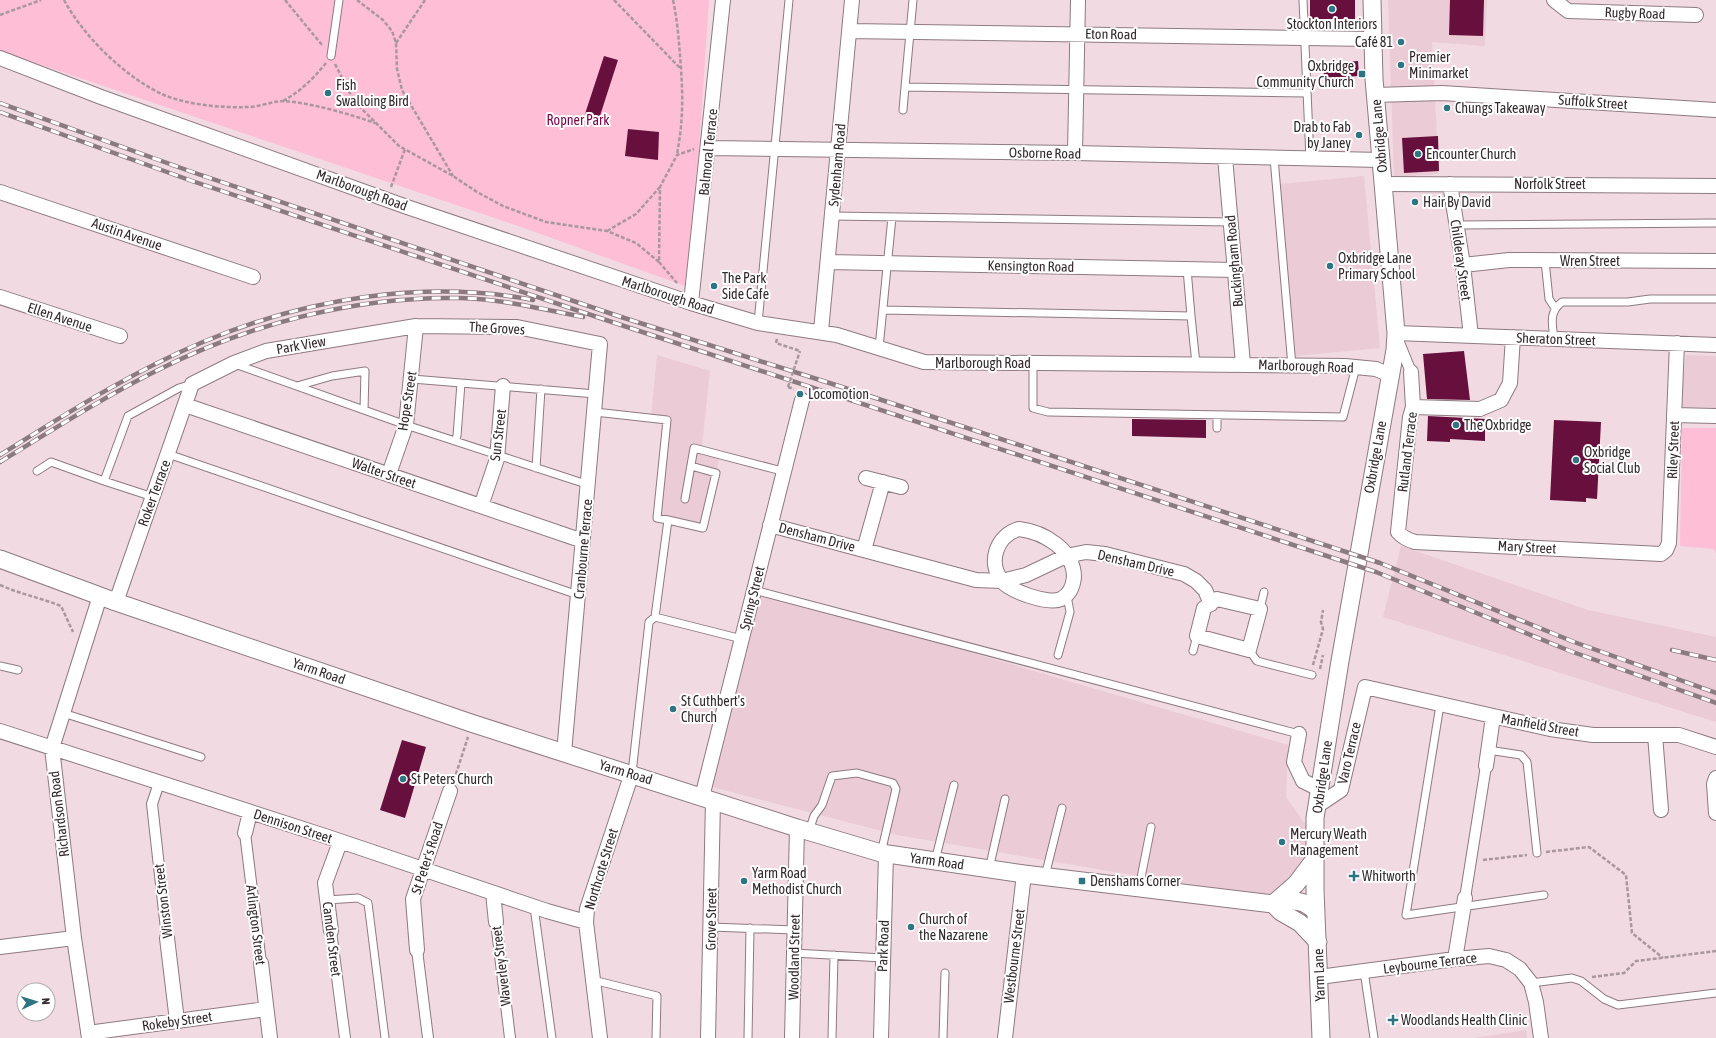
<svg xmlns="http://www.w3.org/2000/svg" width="1716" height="1038" font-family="'Asap Condensed',sans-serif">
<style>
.built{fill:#eacbd6}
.green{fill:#fdbed6}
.building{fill:#67103d}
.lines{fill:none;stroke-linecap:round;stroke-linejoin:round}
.service-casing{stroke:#8e7a81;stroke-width:9}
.pedestrian-casing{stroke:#8e7a81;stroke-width:12}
.minor-casing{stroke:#8e7a81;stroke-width:16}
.tertiary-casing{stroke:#8e7a81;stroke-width:19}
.path{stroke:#a9979d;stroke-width:2.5;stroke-dasharray:4 2;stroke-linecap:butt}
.service{stroke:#fff;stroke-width:7}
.pedestrian{stroke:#fff;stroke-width:10}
.minor{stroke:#fff;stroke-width:14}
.tertiary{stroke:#fff;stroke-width:17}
.rail-casing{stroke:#8b7b81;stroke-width:4.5}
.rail{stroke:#fff;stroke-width:3;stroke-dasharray:9;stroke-linecap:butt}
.path-bridge{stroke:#a9979d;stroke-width:2.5;stroke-dasharray:4 2;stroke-linecap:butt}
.poi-dot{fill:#2e7581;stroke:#fff;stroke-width:1.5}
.labels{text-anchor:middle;stroke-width:4;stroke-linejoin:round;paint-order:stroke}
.street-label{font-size:14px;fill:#332a2d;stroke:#fff}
.poi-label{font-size:14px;fill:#332a2d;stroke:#fff;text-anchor:start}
.park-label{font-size:14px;fill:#7c0348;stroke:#fff}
</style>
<rect width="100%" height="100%" fill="#f1dae2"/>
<path class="built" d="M1388 0H1487L1485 46 1432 42 1439 174 1394 177Z
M1364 176 1380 348 1296 356 1280 184Z
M657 355 710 371 702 446 721 453 701 526 659 518 668 418 651 417Z
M1686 355 1716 356V408L1680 407Z
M1401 546 1588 610 1716 637V722L1383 617Z
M760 591 1288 745 1286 797 1310 831 1299 899 1250 895 897 835 712 787Z
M1526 1030 1527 1038H1474Z"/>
<path class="green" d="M0 0H709L699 148 685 286 521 227 0 51Z
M1682 428H1716V554L1714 549 1680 546Z"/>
<path class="building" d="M1310 0H1355V19H1310Z
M1450 0H1484L1483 36 1449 35Z
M604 56 618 60 598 122 584 117Z
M1358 61 1359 76 1324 78 1323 63Z
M628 129 659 132 658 160 625 156Z
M1438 136 1439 171 1404 173 1402 138Z
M1464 351 1470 400 1427 399 1423 354Z
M1428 416 1485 419V441L1450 439V442L1427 441Z
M1132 419 1206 420V438L1132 436Z
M1554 420 1601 422 1597 499 1586 498V502L1550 500Z
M402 740 426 747 405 818 380 810Z"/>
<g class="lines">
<defs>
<path id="service" d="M1303 0 1310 159
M331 56 339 0
M905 87 913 0
M903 110 905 87 1307 93
M1274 158 1292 366
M832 216 1231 222
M1457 225 1716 223
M1545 261 1549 299 1555 308
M1187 269 1191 316
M883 310 1191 316 1196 364
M758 323 789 0
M1554 339C1552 323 1549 312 1562 302H1628L1650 299H1716
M879 348 892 217
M1033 363V408L1048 412 1343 417 1356 367
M235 364 406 425 589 485
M412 379 596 394
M297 386 332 376 365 371 364 410
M595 412 667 420 657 518 668 520
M1217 428V415
M455 441 457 436 461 383
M168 454 578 595
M691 466 716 473 703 528 668 520 655 617 742 639
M536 468 541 389
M37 471 51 462 104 481
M153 497 104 481 128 416 179 388 192 384
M685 499 694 448 782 471
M754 590 1299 734
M1260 609 1264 592
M1249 650 1257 661 1312 675
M1193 651 1197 636
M1058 655 1070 612 1067 596
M0 666 18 670
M1440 705 1406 915 1544 895
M63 713 201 757
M1488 750 1521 755 1527 762 1537 853
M632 773 649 622 655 617
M809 831 814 816 822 805 832 776 857 773 893 783 896 789 881 853
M935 861 954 785
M989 869 1005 799
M1045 876 1062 808
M1139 888 1151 827
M327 900 358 898 368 903 385 1038
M534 907 552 1038
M711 927 794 930
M794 953 883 958
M1364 971 1374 1038
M593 980 657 996 656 1038
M1531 983 1572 978 1581 981 1604 999 1618 1005 1716 993
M748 1038 750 928
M832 1038 834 955
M943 1038 945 973"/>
<path id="pedestrian" d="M1398 340 1411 372
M159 783 152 804 167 938
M245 833 261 963
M1465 898 1486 766
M496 922 510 1038
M331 931 345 1038
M417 950 428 1038"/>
<path id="minor" d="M1554 0 1568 11 1696 15
M850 31 1372 39
M0 58 101 97 407 207 691 303 758 323 837 335 924 362 1345 366 1376 369 1390 375
M1375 95 1442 93 1716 110
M709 148 1075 153 1381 160
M1075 153 1078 0
M1225 157 1243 364
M1383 184 1716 186
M1450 184 1463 265 1471 336
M0 192 253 277
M828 262 1235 270
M1463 265 1509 260 1716 261
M0 297 120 336
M691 303 723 0
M821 331 852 0
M1396 333 1716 345
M1411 372 1413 407 1410 417 1398 532C1403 538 1408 540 1415 542L1661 554 1666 550 1669 543 1677 343
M185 405 583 541
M1413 407 1480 409 1501 400 1510 383 1513 337
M1674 415 1716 416
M389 474 406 425 416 326
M866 478 901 487
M481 506 497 459 503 386
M770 525 976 580 1002 581 1026 575 1066 556 1086 552 1105 554 1184 574 1196 581 1205 590 1211 604
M1019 529C1044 532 1074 550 1074 577 1073 587 1069 595 1061 599 1049 605 1009 591 1002 581 987 562 997 535 1019 529Z
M864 550 883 482
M1217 599 1260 609 1249 650 1197 636 1204 608Z
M116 602 192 384 234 363 266 351 416 326 517 327 600 344 564 753
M0 731 325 836 547 911 586 922
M1299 734 1294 762 1303 781 1319 789
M1655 735 1661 810
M1486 766 1493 717
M1716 778 1714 784 1716 813
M702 797 802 400
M1317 806 1341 790 1365 687 1550 729 1593 735H1679L1716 747
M245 833 250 812
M493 893 496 922
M331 931 325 883 340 842
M167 938 177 1021
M0 947 74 938
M417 950 413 899 450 791
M1455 959 1465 898
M261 963 270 1038
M1319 977 1455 959 1489 956 1506 960 1520 969 1531 983 1536 1002 1541 1038
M88 1033 266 1009
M89 1038 74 938 52 748 100 596
M600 1038 586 922 587 909 632 773
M708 1038 713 800
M792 1038 797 828
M881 1038 886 854
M1005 1038 1024 874"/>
<path id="tertiary" d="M0 559 116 602 471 723 797 828 881 853 1024 874 1273 904C1291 901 1302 897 1316 912
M1273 904 1296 884 1315 859
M1273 904 1281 912 1300 923 1318 942
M1321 1038 1315 890V818L1340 661 1395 350 1396 333 1374 79 1372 0"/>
</defs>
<use href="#service" class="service-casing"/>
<use href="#pedestrian" class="pedestrian-casing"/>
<use href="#minor" class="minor-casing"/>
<use href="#tertiary" class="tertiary-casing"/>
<path class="path" d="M64 0C84 37 126 78 164 95 189 105 221 108 248 107 260 107 272 101 284 101 312 103 349 114 375 123
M285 0 322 45
M357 0 383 20 392 31 396 43 397 69 402 90 453 176
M614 0 681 69
M673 0C678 23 679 44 681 68 683 100 683 122 677 154
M0 15 41 0
M396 43 425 0
M335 64 354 101 399 146 453 176 477 192 503 206 546 222 607 231 636 243 659 262 660 187 677 155 694 149
M283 101C301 91 313 79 326 63
M391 187 405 149
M607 231 636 214 660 187
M659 262 677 283
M777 339 776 343 800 351
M788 387 794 389
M0 585C20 594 41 598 61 606L73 632
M1313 665 1323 629 1321 622 1323 610
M1320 669 1323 655
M454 780 468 737
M1546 852 1589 847 1626 875 1632 933 1663 958
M1483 860 1527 855
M1592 977 1624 973 1636 961 1716 951"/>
<use href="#service" class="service"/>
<use href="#pedestrian" class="pedestrian"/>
<use href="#minor" class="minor"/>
<use href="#tertiary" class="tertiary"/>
<defs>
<path id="rail" d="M0 103 195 173 618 316 842 387 1380 563 1574 642 1716 693
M0 112 192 181 618 324 1376 572 1570 651 1716 703
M0 455C66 414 131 372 203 342 304 299 425 279 533 300
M0 462C51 431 102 398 156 371 249 324 355 296 460 298 502 299 542 309 583 317
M1672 650 1716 660"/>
</defs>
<use href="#rail" class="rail-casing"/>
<use href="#rail" class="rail"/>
<path class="path-bridge" d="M788 387 800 351"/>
</g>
<g class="poi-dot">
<circle cx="1332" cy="9" r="4"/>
<circle cx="1401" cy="42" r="4"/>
<circle cx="1401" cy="65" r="4"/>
<rect x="1358" y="70" width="8" height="8" rx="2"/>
<circle cx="328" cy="93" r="4"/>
<circle cx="1447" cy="108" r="4"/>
<circle cx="1359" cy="135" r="4"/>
<circle cx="1418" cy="154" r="4"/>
<circle cx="1415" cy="202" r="4"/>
<circle cx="1330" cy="266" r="4"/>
<circle cx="714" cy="286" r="4"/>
<circle cx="800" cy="394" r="4"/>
<circle cx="1456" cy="425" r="4"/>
<circle cx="1576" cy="460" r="4"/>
<circle cx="673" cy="709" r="4"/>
<circle cx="403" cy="779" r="4"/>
<circle cx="1282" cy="842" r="4"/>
<path d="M1352 870h4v4h4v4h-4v4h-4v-4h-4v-4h4z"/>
<circle cx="744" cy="881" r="4"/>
<rect x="1078" y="877" width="8" height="8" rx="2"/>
<circle cx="911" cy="927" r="4"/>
<path d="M1391 1014h4v4h4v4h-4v4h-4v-4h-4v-4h4z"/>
</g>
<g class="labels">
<g class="street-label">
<text transform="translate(1635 13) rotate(2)" y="5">Rugby Road</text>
<text transform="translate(1111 34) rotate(1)" y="5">Eton Road</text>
<text transform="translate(1593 102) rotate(4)" y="5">Suffolk Street</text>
<text transform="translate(1379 136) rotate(-95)" y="5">Oxbridge Lane</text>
<text transform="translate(708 152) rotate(-84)" y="5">Balmoral Terrace</text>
<text transform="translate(1045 153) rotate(1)" y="5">Osborne Road</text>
<text transform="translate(837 165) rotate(-85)" y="5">Sydenham Road</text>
<text x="1550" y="189">Norfolk Street</text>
<text transform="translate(362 190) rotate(20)" y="5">Marlborough Road</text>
<text transform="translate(127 234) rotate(19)" y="5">Austin Avenue</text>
<text transform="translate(1461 260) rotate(82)" y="5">Childeray Street</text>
<text transform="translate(1234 261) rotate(-95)" y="5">Buckingham Road</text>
<text x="1590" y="266">Wren Street</text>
<text transform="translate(1031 266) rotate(1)" y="5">Kensington Road</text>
<text transform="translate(668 295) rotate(18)" y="5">Marlborough Road</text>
<text transform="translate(60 317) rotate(18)" y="5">Ellen Avenue</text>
<text transform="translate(497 328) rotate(3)" y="5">The Groves</text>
<text transform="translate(1556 339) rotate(2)" y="5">Sheraton Street</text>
<text transform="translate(301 345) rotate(-10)" y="5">Park View</text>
<text x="983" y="368">Marlborough Road</text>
<text transform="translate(1306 366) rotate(2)" y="5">Marlborough Road</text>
<text transform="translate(407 401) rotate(-81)" y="5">Hope Street</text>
<text transform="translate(498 435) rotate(-83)" y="5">Sun Street</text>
<text transform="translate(1673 450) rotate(-88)" y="5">Riley Street</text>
<text transform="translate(1407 452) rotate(-83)" y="5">Rutland Terrace</text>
<text transform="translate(1375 457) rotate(-80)" y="5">Oxbridge Lane</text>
<text transform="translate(384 473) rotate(19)" y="5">Walter Street</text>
<text transform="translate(154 493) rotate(-70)" y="5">Roker Terrace</text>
<text transform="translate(817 537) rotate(15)" y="5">Densham Drive</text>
<text transform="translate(1527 547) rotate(3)" y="5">Mary Street</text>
<text transform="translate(583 549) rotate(-85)" y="5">Cranbourne Terrace</text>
<text transform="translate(1136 563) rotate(13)" y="5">Densham Drive</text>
<text transform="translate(752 598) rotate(-76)" y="5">Spring Street</text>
<text transform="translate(319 671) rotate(19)" y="5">Yarm Road</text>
<text transform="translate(1540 725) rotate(10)" y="5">Manfield Street</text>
<text transform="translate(1349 753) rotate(-77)" y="5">Varo Terrace</text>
<text transform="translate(626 772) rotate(17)" y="5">Yarm Road</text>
<text transform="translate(1322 777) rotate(-82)" y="5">Oxbridge Lane</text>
<text transform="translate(59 814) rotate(-97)" y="5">Richardson Road</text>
<text transform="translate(293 826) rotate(18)" y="5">Dennison Street</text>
<text transform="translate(427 858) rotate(-72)" y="5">St Peter's Road</text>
<text transform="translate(937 861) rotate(8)" y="5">Yarm Road</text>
<text transform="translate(601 869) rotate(-73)" y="5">Northcote Street</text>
<text transform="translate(163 901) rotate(-97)" y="5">Winston Street</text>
<text transform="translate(711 919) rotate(-89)" y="5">Grove Street</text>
<text transform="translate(256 925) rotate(83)" y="5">Arlington Street</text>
<text transform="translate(332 939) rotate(83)" y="5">Camden Street</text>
<text transform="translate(883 946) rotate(-88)" y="5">Park Road</text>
<text transform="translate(1014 956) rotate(-83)" y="5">Westbourne Street</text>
<text transform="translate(794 957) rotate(-89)" y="5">Woodland Street</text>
<text transform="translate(1430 963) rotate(-7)" y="5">Leybourne Terrace</text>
<text transform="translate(501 966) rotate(-97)" y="5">Waverley Street</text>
<text transform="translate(1319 975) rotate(-92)" y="5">Yarm Lane</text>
<text transform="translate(177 1021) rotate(-8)" y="5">Rokeby Street</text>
</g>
<g class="poi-label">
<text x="1332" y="29" text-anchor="middle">Stockton Interiors</text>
<text x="1393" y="47" text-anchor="end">Café 81</text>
<text x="1409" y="62">Premier<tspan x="1409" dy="16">Minimarket</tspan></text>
<text x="1354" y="71" text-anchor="end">Oxbridge<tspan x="1354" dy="16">Community Church</tspan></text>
<text x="336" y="90">Fish<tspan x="336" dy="16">Swalloing Bird</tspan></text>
<text x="1455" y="113">Chungs Takeaway</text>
<text x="1351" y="132" text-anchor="end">Drab to Fab<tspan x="1351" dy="16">by Janey</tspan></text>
<text x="1426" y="159">Encounter Church</text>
<text x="1423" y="207">Hair By David</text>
<text x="1338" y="263">Oxbridge Lane<tspan x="1338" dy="16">Primary School</tspan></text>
<text x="722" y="283">The Park<tspan x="722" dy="16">Side Cafe</tspan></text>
<text x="808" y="399">Locomotion</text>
<text x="1464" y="430">The Oxbridge</text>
<text x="1584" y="457">Oxbridge<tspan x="1584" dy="16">Social Club</tspan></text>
<text x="681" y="706">St Cuthbert's<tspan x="681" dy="16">Church</tspan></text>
<text x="411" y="784">St Peters Church</text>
<text x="1290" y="839">Mercury Weath<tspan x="1290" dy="16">Management</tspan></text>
<text x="752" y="878">Yarm Road<tspan x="752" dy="16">Methodist Church</tspan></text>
<text x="1362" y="881">Whitworth</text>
<text x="1090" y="886">Denshams Corner</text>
<text x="919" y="924">Church of<tspan x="919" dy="16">the Nazarene</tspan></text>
<text x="1401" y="1025">Woodlands Health Clinic</text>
</g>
<g class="park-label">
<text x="578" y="125">Ropner Park</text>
</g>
</g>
<g transform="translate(36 1002) rotate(86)"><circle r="19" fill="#ffffff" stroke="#adaaab"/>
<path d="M0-3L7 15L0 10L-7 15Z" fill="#2e7581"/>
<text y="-6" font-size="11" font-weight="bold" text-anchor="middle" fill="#332a2d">N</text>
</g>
</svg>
